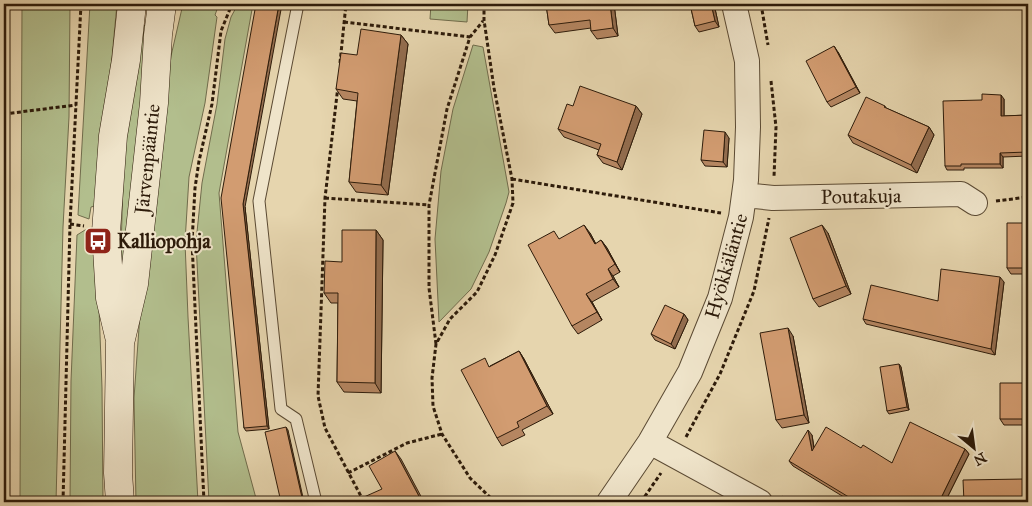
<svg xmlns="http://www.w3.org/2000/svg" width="1032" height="506" font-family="'IM FELL Great Primer',serif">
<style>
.green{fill:#b2be8d;stroke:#706c4c}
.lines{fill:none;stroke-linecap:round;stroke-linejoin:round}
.service-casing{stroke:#5b4a33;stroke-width:13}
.minor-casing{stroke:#5b4a33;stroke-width:26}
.secondary-casing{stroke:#2d1b0a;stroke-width:29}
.path{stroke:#2d1b0a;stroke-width:3;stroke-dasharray:4 2.5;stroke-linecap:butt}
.service{stroke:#efe4ca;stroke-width:11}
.minor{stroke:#efe4ca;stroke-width:24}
.secondary{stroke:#efe4ca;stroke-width:28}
.wall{fill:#b58661;stroke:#2d1b0a}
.shaded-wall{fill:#936d4f;stroke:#2d1b0a}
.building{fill:#d29c71;stroke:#2d1b0a}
.labels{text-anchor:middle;stroke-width:4;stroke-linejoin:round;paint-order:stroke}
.street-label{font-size:20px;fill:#2d1b0a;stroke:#efe4ca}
.poi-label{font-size:20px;font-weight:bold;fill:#2d1b0a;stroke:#efe4ca;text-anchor:start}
</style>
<rect width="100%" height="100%" fill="#e6d5ae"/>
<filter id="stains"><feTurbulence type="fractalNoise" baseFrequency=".004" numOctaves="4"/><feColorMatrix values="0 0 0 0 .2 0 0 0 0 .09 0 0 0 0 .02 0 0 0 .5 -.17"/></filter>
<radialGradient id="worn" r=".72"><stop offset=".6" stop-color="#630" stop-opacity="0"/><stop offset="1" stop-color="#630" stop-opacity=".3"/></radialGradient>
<path class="green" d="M22 4H70L69 117 63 227 56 502H20Z
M90 4H117L98 205 91 207 89 219 78 215Z
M183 4H219L215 15 217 17 205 103 189 177 185 242 188 317 198 502H136L134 398 140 314 171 56Z
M238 4H253L219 193 238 432 257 502H209L196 242 202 183 217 104 225 39 231 17Z
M431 4H468L467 22 430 19Z
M141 25 149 26 144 130 120 282 124 150Z
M473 45 483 47 509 192 506 203 489 252 471 289 439 322 435 239 441 171 453 109Z
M85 230H89L91 236H89V244L91 245 92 252 97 254 102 388 103 502H70L71 381 77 235Z"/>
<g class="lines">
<defs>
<path id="service" d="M298 4 259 201 281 409 296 419 316 502"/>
<path id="minor" d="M745 195 773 198 961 194 975 203
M650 442 760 502
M609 502 650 442 690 372 720 298 741 217 746 180 748 127 747 61 734 4"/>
<path id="secondary" d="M119 336 110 298 106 232 113 136 126 60 132 4
M120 502 118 473 120 343 134 284 154 103 158 35 162 4"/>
</defs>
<use href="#service" class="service-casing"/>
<use href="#minor" class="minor-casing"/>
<use href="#secondary" class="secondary-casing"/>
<path class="path" d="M484 4V20L494 88 512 179 513 203 495 255 477 292 450 319 436 344 432 378 433 406 442 434 470 478 495 502
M761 4 768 45
M344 22 470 37
M340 63 346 4
M771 81 776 127 774 177
M338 86 325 198 318 396 325 428 364 502
M4 114 76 105
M512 179 721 213
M325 198 429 205
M996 201 1028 197
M70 224 84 226
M436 344 429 288V205L447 109 470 37 483 21
M686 437 720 374 754 291 769 218
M348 473 407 443 442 434
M782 497 791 502
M63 502 70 224 81 4
M204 502 192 242 195 188 199 161 212 104 221 31 232 4
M641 502 661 473"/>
<use href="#service" class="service"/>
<use href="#minor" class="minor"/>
<use href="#secondary" class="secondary"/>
</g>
<path class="wall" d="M546 4H614L618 36 597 39 591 31V28L555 33 549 25Z
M690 4H714L719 27 699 32 695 26Z
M968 4H1028V6H970Z
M401 35 408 44 388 195 356 192 349 182 357 101 343 99 336 89 357 55Z
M838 52 860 93 831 107 827 102Z
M1004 99V116L1028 115V156L1003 157V168H964V170H947L945 166 982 100Z
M573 106H636L642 114 622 170 603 163 597 155 599 150 564 137 558 129Z
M885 106 886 108 929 127 934 135 917 173 853 143 848 135Z
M729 138 727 167 705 166 701 160Z
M245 207 269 429 246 431 244 428Z
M1028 223V274H1011L1007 268Z
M376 230 383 240 381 393 344 392 337 382 338 303H331L324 293 342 262Z
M590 233 596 244 601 240 607 248 620 272 613 276 619 287 592 302 602 320 578 334 572 326 560 239Z
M828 233 851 294 819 307 813 299Z
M1004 282 995 355 866 324 863 319 938 301Z
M684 314 688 320 675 349 655 340 651 334Z
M793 336 809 423 782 428 776 420Z
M519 351 524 359 553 414 522 430 525 435 502 446 497 438 490 366Z
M899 364 901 367 909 410 889 414 887 411Z
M1028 383V425H1004L1000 419Z
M812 435 814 447 861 448 892 463 965 449 969 454 945 502H852L793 466 789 461Z"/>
<path class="shaded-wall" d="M279 4H282L245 207 269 429 267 426 243 204Z
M610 4H614L618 36 613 28Z
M711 4H714L719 27 715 21Z
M401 35 408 44 388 195 381 185Z
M834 46 838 52 860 93 856 87Z
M1001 95 1004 99V120L1001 116Z
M636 106 642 114 622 170 617 162Z
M929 127 934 135 917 173 911 165Z
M725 132 729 138 727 167 723 162Z
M1000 153 1003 157V168L1000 164Z
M584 225 590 233 600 252 595 244Z
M822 225 828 233 851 294 846 286Z
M376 230 383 240 381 393 375 383Z
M601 240 607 248 620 272 615 264Z
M608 269 613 276 619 287 613 279Z
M1000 277 1004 282 995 355 991 349Z
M586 294 592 302 602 320 597 312Z
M684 314 688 320 675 349 671 344Z
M788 328 793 336 809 423 804 415Z
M519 351 524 359 553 414 547 406Z
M899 364 901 367 909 410 907 407Z
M286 427 288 430 304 502H303Z
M808 430 812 435 815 456 812 451Z
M965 449 969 454 945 502H939Z
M395 451 401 459 424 502H422Z
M1024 479 1028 484V502H1025Z"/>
<path class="building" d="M256 4H279L243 204 267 426 244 428 221 198Z
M546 4H610L613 28 591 31 590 20 549 25Z
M690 4H711L715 21 695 26Z
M361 29 401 35 381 185 349 182 358 93 336 89 341 53 357 55Z
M834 46 856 87 827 102 806 61Z
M580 86 636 106 617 162 597 155 601 144 558 129 567 104 573 106Z
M982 94 1001 95V116L1028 115V152L1000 153V164H961V166H945L943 101 982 100Z
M866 97 885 106 884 107 929 127 911 165 848 135Z
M704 130 725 132 723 162 701 160Z
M1007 223H1028V268H1007Z
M584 225 595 244 601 240 615 264 608 269 613 279 586 294 597 312 572 326 528 245 554 231 559 239Z
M822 225 846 286 813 299 790 238Z
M342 230H376L375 383 337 382 338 293H324L325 261 342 262Z
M941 269 1000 277 991 349 863 319 871 285 938 301Z
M665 305 684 314 671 344 651 334Z
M788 328 804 415 776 420 760 333Z
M519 351 547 406 517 422 519 427 497 438 461 370 485 358 489 367Z
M899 364 907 407 887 411 880 367Z
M1000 383H1028V419H1000Z
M910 422 965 449 939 502H857L789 461 808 430 812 451 826 427 861 448 863 445 892 463Z
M286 427 303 502H281L265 432Z
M395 451 422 502H367L364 497 382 489 369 466Z
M1024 479 1025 502H964L963 480Z"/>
<defs>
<symbol id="bus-square" viewBox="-11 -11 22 22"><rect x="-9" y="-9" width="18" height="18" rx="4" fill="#8f2418" stroke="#efe4ca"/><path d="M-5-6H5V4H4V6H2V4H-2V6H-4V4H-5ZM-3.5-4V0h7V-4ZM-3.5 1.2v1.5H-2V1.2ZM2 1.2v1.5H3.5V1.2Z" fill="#fff"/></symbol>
</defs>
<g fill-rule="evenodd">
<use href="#bus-square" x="82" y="225" width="32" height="32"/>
</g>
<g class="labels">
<g class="street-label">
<text transform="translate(147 159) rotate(-84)" y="7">Järvenpääntie</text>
<text transform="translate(861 196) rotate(-1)" y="7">Poutakuja</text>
<text transform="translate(726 266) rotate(-74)" y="7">Hyökkäläntie</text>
</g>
<g class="poi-label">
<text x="117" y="248">Kalliopohja</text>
</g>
</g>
<rect width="1032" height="506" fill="none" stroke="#e6d5ae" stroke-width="20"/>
<rect x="5" y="5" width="1022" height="496" fill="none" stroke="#2d1b0a" stroke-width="2.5"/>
<rect x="10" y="10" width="1012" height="486" fill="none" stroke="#2d1b0a"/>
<g transform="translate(974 448) rotate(151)" stroke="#efe4ca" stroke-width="4" paint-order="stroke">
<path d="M0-4L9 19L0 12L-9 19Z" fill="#2d1b0a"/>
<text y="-8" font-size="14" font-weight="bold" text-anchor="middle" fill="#2d1b0a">N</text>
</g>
<rect width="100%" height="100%" filter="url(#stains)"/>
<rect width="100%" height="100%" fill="url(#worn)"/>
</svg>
